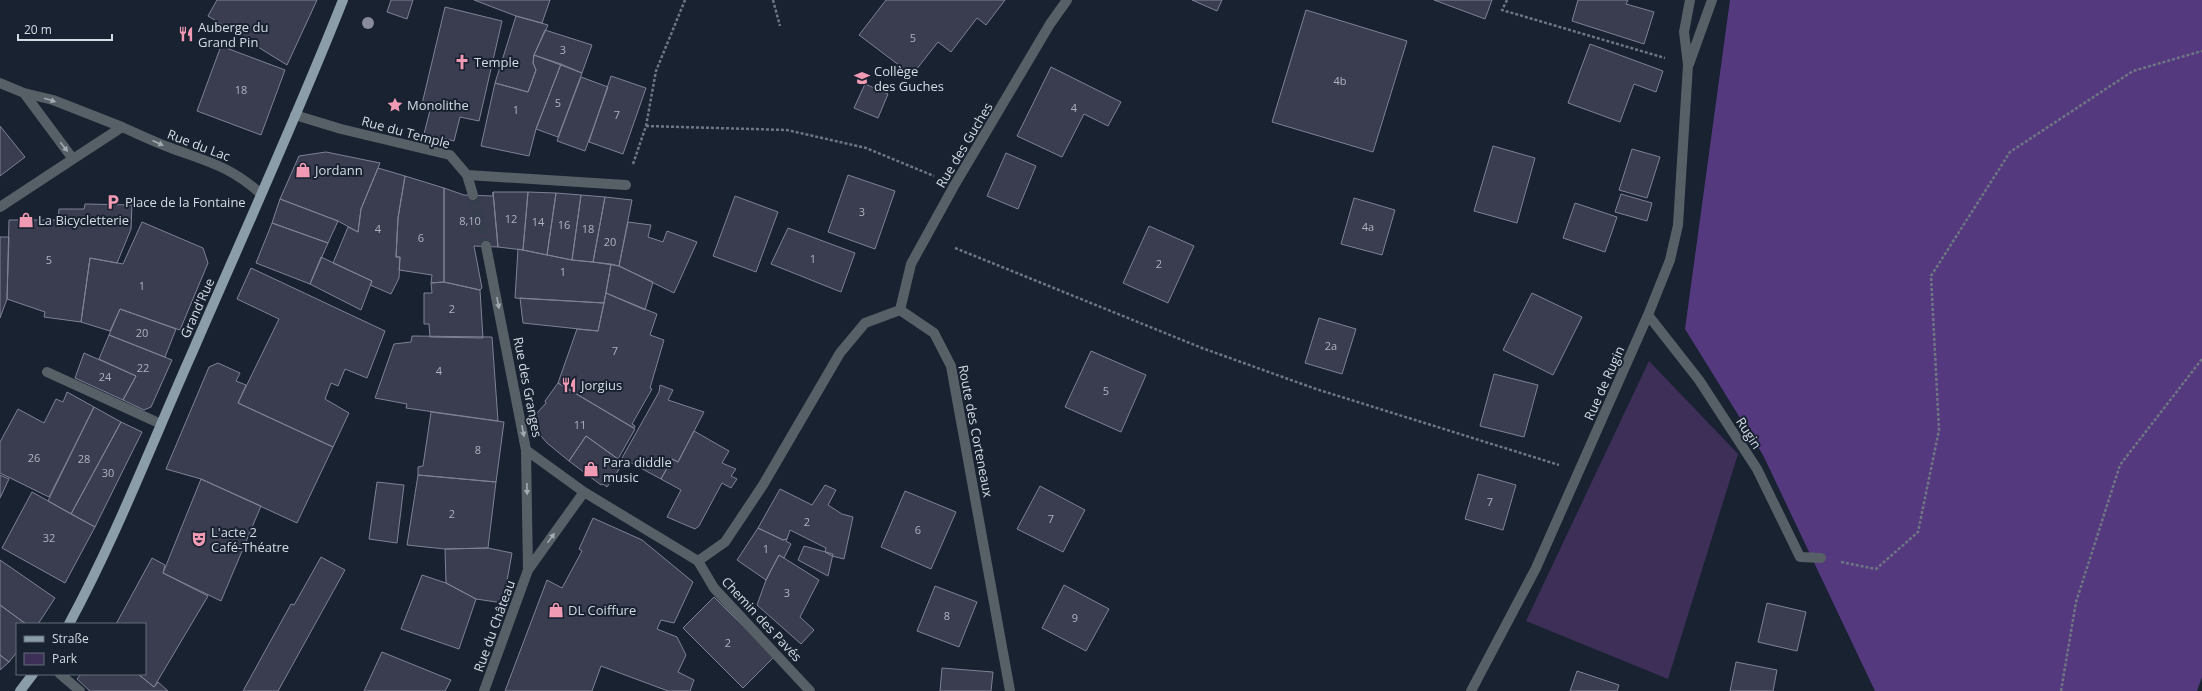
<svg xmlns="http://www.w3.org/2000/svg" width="2202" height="691" font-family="'Open Sans',sans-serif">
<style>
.green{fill:#3e2f58}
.forest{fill:#55397f}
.building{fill:#3a3c4f;stroke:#7f8297}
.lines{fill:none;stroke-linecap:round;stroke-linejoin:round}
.street-tunnel{stroke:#343e4c;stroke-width:10;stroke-dasharray:10 5;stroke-linecap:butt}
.path{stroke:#6e7683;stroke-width:2.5;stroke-dasharray:3 2;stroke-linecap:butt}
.lane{stroke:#576066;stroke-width:10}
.street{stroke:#576066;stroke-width:10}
.primary{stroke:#8c9daa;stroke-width:10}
.tree{fill:#898a9c}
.oneway{fill:#a2aab2}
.labels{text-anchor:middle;stroke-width:4;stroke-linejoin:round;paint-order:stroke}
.number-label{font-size:11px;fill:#aeb3c0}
.poi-label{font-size:13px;fill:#d4dbe5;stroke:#182231;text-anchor:start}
.street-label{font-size:13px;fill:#d4dbe5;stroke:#182231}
</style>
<rect width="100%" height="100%" fill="#182231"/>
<path class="green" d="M1649 361 1738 454 1668 679 1526 621Z"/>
<path class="forest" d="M1730 0H2202V677L2197 691H1875L1763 455 1685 329Z"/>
<path class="building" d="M217 0H317L287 65 208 16Z
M391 0H413L407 19 387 12Z
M474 0H550L542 23 516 16Z
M886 0H1005L986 25 977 18 951 52 938 42 912 75 859 35Z
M1192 0H1222L1217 11Z
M1434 0H1492L1485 19Z
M1578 0H1628L1626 4 1654 12 1644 44 1572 21Z
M445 7 502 21 479 121 460 117 454 141 424 134 431 106 422 104Z
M1306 10 1407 41 1373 152 1272 122Z
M516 16 548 25 534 55 533 63 536 70 528 92 495 83Z
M545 30 592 45 582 73 534 55Z
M1590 44 1663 71 1656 92 1634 84 1620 122 1568 103Z
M221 46 285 70 261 135 197 111Z
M534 55 561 64 536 129 529 156 481 146 495 83 528 92 536 70 533 63Z
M561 64 582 73 558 137 536 129Z
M1051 67 1121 102 1108 126 1084 114 1062 157 1017 136Z
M611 76 646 88 623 154 589 142Z
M581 77 608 87 585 151 557 141Z
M865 84 888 94 878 118 854 108Z
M0 126 25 157 0 176Z
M1493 146 1535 158 1517 223 1474 211Z
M1632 149 1660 157 1647 198 1619 190Z
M326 152 380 163 361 209 358 232 338 221 280 199 299 156Z
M1006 153 1036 166 1018 209 987 196Z
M378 168 405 176 398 218 396 257H400L399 278 391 294 370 285 372 281 333 263 348 227 358 232 361 209Z
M848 175 895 191 875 249 828 232Z
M405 176 444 188V282L431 283 432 275 399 270 400 257H396L398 218Z
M444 188 464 195 493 196V192L498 247 474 246 482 288 480 290 444 282Z
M493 192H528L523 250 498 247Z
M528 192 556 193 547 255 523 250Z
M556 193 581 195 572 260 547 255Z
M1621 194 1652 203 1647 221 1615 212Z
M581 195 605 197 593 262 572 260Z
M735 196 778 212 756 272 713 256Z
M605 197 632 200 619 266 593 262Z
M1354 198 1395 210 1382 255 1341 244Z
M280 199 338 221 328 243 272 223Z
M1575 203 1617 217 1605 252 1563 238Z
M85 204 132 205 131 229 117 263 90 258 81 322 44 317 45 312 7 299 9 220H58L59 209H84Z
M142 222 203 248 208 263 180 330 120 309 110 331 81 322 90 258 123 264Z
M628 222 651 225 648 237 663 242 667 231 697 242 674 293 619 266Z
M272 223 328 243 310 284 256 263Z
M1149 226 1194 246 1168 303 1123 283Z
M788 228 855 253 841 292 771 264Z
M0 237H9L7 299 0 318Z
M518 249 572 260 611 264 604 303 515 298Z
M321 257 372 281 361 310 310 284Z
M611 264 619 266 653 282 645 310 606 293Z
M251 268 385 331 367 378 345 369 338 386 331 383 325 399 349 413 333 447 238 403 279 319 237 299Z
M444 282 480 290 483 338 430 337 429 324H424V293H432L431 283Z
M606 293 657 314 650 335 664 340 650 388 652 389 632 424 635 426 634 428 558 383 577 329 598 331Z
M1532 293 1582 317 1553 375 1503 350Z
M520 298 604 303 598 331 523 323Z
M120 309 176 329 165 357 109 335Z
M1319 318 1356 329 1342 374 1305 363Z
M109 335 172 360 151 407 144 410 123 400 136 376 99 359Z
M412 336 492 337 498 421 406 408 407 404 375 398 394 344 411 342Z
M1091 351 1146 375 1121 432 1065 407Z
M84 353 136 376 123 400 75 378Z
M218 363 240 373 236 381 246 385 238 403 333 447 297 523 201 479 166 469 209 367Z
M1494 374 1538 385 1524 437 1480 426Z
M558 383 635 429 618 459 586 436 569 461 547 443 529 422 546 403 545 401Z
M660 385 673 390 668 400 704 412 678 462 672 459 661 479 622 458 659 392Z
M67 392 94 407 49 497 0 473V442L18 409 44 423 56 399 63 402Z
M94 407 121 422 71 514 48 501Z
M431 412 504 422 496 482 418 475V467L423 466Z
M121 422 142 432 95 527 71 514Z
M694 431 729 451 722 463 736 469 731 476 737 479 731 488 722 483 699 526 695 529 667 517 681 490 661 479 672 459 678 462Z
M586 436 618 459 615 465 620 468 607 487 603 484 601 485 569 461Z
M1478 474 1516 485 1503 530 1465 519Z
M0 475 9 479 0 498Z
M418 475 496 482 488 548 445 549 407 545Z
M201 479 261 506 221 601 163 573Z
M377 482 404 485 397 543 369 539Z
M825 485 836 490 828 505 842 514 853 517 844 559 832 556 825 552 826 548 790 530 787 539 783 540 758 528 780 489 812 505Z
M1040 486 1085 510 1063 552 1017 529Z
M905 491 956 512 931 569 881 547Z
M32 492 95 527 65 583 2 548Z
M593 518 642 540 693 582 674 623 661 620 657 629 677 637 686 655 678 672 694 680 690 691H668L601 666 592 691H505L547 580 562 588 582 551 579 549Z
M758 528 783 540 787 539 786 541 791 544 784 558 779 555 766 580 737 560Z
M804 546 833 554 828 576 798 560Z
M488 548 512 553 503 603 476 599 446 583 445 549Z
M779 555 819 580 800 617 814 630 801 644 757 605 766 580Z
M321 557 345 570 278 691H243L291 604 294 605Z
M152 558 165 565 163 573 208 596 154 687 138 674H145V624H116Z
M0 560 55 598 38 624H26L0 605Z
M422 575 446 583 476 599 459 649 401 629Z
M1064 585 1109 609 1086 651 1042 628Z
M935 586 977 602 959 647 917 631Z
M714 597 774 657 743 688 683 628Z
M1767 603 1806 612 1797 651 1758 642Z
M0 605 26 624H17V652L9 662 0 655Z
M382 652 451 680 445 691H364Z
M0 655 9 662 0 670Z
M1736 662 1777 670 1773 691H1730Z
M942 668 993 672 991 691H940Z
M1577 671 1619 685 1617 691H1570Z
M81 674H138L154 687 158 682 168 691H90L77 679Z"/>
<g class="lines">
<path class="street-tunnel" d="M473 195 486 246"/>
<path class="path" d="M773 0 780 26
M1507 0 1502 10 1665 58
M646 126 787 130 866 148 934 176
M633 164 646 126 656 71 685 0
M955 248 1202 348 1316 389 1559 465
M1841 562 1876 569 1918 532 1939 430 1931 276 2010 152 2133 71 2202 51
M2061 691 2076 602 2120 465 2202 359"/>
<path class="lane" d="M47 372 161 424
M60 674 80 691"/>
<path class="street" d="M1689 64 1712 0
M0 83 24 93 53 100 122 127 73 159
M295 115 341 129 450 155 467 175 473 195
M122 127C138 134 154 142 171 148 208 162 230 166 261 194
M467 175 626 185
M0 207 73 159 24 93
M486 246 526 450 528 570
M900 310 934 333 951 366 1010 691
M900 310 911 264 954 186 1050 24 1067 0
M1648 315 1699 380 1757 469 1800 557 1821 558
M526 450 584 492 698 561 714 588 810 691
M698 561 725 542 763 485 840 353 865 323 900 310
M484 691 528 570 584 492
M1471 691 1536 568 1648 315 1670 260 1678 225 1688 65 1684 32 1690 0"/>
<path class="primary" d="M69 624C116 537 152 443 192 353 243 235 296 119 343 0
M20 691 33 674"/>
</g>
<circle class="tree" cx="368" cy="23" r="6"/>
<defs><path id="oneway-solid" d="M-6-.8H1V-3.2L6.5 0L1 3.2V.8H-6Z"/></defs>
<g class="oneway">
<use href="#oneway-solid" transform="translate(50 100) rotate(17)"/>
<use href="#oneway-solid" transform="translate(158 143) rotate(24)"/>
<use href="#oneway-solid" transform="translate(64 147) rotate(52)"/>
<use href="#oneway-solid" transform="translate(498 303) rotate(79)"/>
<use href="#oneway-solid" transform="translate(523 431) rotate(79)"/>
<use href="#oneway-solid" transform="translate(527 489) rotate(89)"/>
<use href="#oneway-solid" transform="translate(551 538) rotate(-54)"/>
</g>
<defs>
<symbol id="restaurant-bare" viewBox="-9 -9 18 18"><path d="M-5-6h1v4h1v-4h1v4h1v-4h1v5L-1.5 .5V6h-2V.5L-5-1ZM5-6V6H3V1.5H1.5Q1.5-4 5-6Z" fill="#f19ab3" stroke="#182231" stroke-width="2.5" paint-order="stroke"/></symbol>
<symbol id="church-bare" viewBox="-9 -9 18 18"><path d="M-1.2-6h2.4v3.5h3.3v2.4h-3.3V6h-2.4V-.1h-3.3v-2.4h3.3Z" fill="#f19ab3" stroke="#182231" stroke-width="2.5" paint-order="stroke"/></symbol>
<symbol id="school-bare" viewBox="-9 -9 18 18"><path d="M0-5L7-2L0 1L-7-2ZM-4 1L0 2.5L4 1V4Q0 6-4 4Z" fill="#f19ab3" stroke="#182231" stroke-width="2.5" paint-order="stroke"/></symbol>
<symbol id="sight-bare" viewBox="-9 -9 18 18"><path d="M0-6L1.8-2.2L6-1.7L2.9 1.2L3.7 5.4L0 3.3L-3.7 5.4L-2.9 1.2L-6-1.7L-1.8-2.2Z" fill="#f19ab3" stroke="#182231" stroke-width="2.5" paint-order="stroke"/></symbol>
<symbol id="shop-bare" viewBox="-9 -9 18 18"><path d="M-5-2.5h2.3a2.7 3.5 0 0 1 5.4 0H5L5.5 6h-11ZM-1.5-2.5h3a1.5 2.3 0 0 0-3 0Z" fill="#f19ab3" stroke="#182231" stroke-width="2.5" paint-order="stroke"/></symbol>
<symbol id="parking-bare" viewBox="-9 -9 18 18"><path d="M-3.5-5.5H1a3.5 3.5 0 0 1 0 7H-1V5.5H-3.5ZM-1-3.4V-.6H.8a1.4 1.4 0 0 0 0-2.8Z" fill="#f19ab3" stroke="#182231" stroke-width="2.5" paint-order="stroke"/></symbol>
<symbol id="theatre-bare" viewBox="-9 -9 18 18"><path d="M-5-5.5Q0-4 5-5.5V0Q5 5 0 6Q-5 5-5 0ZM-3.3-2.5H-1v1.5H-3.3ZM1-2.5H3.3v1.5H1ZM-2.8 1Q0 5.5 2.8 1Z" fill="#f19ab3" stroke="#182231" stroke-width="2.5" paint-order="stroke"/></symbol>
</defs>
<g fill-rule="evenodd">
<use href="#restaurant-bare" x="175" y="23" width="22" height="22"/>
<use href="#church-bare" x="451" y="51" width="22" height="22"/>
<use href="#school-bare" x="851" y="67" width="22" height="22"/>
<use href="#sight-bare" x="384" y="94" width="22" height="22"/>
<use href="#shop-bare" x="292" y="159" width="22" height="22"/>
<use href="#parking-bare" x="102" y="191" width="22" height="22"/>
<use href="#shop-bare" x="15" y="209" width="22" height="22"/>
<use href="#restaurant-bare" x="558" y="374" width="22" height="22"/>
<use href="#shop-bare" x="580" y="458" width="22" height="22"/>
<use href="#theatre-bare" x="188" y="528" width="22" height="22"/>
<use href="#shop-bare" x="545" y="599" width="22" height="22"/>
</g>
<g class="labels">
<g class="number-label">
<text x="913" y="42">5</text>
<text x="563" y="54">3</text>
<text x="1340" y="85">4b</text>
<text x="241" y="94">18</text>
<text x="558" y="107">5</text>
<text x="1074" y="112">4</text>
<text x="516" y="114">1</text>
<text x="617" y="119">7</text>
<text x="862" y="216">3</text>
<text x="511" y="223">12</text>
<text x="470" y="225">8,10</text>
<text x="538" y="226">14</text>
<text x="564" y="229">16</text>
<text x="1368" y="231">4a</text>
<text x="378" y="233">4</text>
<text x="588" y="233">18</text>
<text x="421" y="242">6</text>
<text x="610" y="246">20</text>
<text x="813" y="263">1</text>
<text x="49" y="264">5</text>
<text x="1159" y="268">2</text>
<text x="563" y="276">1</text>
<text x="142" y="290">1</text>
<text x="452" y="313">2</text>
<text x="142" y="337">20</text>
<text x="1331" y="350">2a</text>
<text x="615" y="355">7</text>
<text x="143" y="372">22</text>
<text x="439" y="375">4</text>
<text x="105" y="381">24</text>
<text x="1106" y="395">5</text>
<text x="580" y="429">11</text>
<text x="478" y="454">8</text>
<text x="34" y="462">26</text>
<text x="84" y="463">28</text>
<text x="108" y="477">30</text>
<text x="1490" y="506">7</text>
<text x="452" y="518">2</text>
<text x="1051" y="523">7</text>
<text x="807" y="526">2</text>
<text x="918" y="534">6</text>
<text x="49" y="542">32</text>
<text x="766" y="553">1</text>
<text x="787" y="597">3</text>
<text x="947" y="620">8</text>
<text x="1075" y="622">9</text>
<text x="728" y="647">2</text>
</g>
<g class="poi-label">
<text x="198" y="32">Auberge du<tspan x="198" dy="15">Grand Pin</tspan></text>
<text x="474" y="67">Temple</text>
<text x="874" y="76">Collège<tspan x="874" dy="15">des Guches</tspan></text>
<text x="407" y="110">Monolithe</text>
<text x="315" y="175">Jordann</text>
<text x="125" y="207">Place de la Fontaine</text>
<text x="38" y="225">La Bicycletterie</text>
<text x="581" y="390">Jorgius</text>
<text x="603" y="467">Para diddle<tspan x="603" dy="15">music</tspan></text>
<text x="211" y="537">L'acte 2<tspan x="211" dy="15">Café-Théatre</tspan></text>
<text x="568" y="615">DL Coiffure</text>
</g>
<g class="street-label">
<text transform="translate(406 132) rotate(15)" y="5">Rue du Temple</text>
<text transform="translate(199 145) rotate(21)" y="5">Rue du Lac</text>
<text transform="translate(964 145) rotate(-59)" y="5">Rue des Guches</text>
<text transform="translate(197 308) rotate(-66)" y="5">Grand'Rue</text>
<text transform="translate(1604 383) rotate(-66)" y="5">Rue de Rugin</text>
<text transform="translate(528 387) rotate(79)" y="5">Rue des Granges</text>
<text transform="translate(976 431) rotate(79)" y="5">Route des Corteneaux</text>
<text transform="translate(1749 433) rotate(57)" y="5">Rugin</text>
<text transform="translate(762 619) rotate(47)" y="5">Chemin des Pavés</text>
<text transform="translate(494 626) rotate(-70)" y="5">Rue du Château</text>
</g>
</g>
<rect x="16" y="623" width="130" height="52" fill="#182231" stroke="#636c79"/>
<rect x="24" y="636" width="20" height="6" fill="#8c9daa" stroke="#636c79"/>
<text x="52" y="643" font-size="12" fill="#d4dbe5">Straße</text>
<rect x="24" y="653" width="20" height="12" fill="#3e2f58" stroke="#636c79"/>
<text x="52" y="663" font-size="12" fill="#d4dbe5">Park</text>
<path d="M18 34v6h94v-6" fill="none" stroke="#d4dbe5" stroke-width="2"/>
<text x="24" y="34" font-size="12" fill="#d4dbe5" stroke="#182231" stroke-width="3" paint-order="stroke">20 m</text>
</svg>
